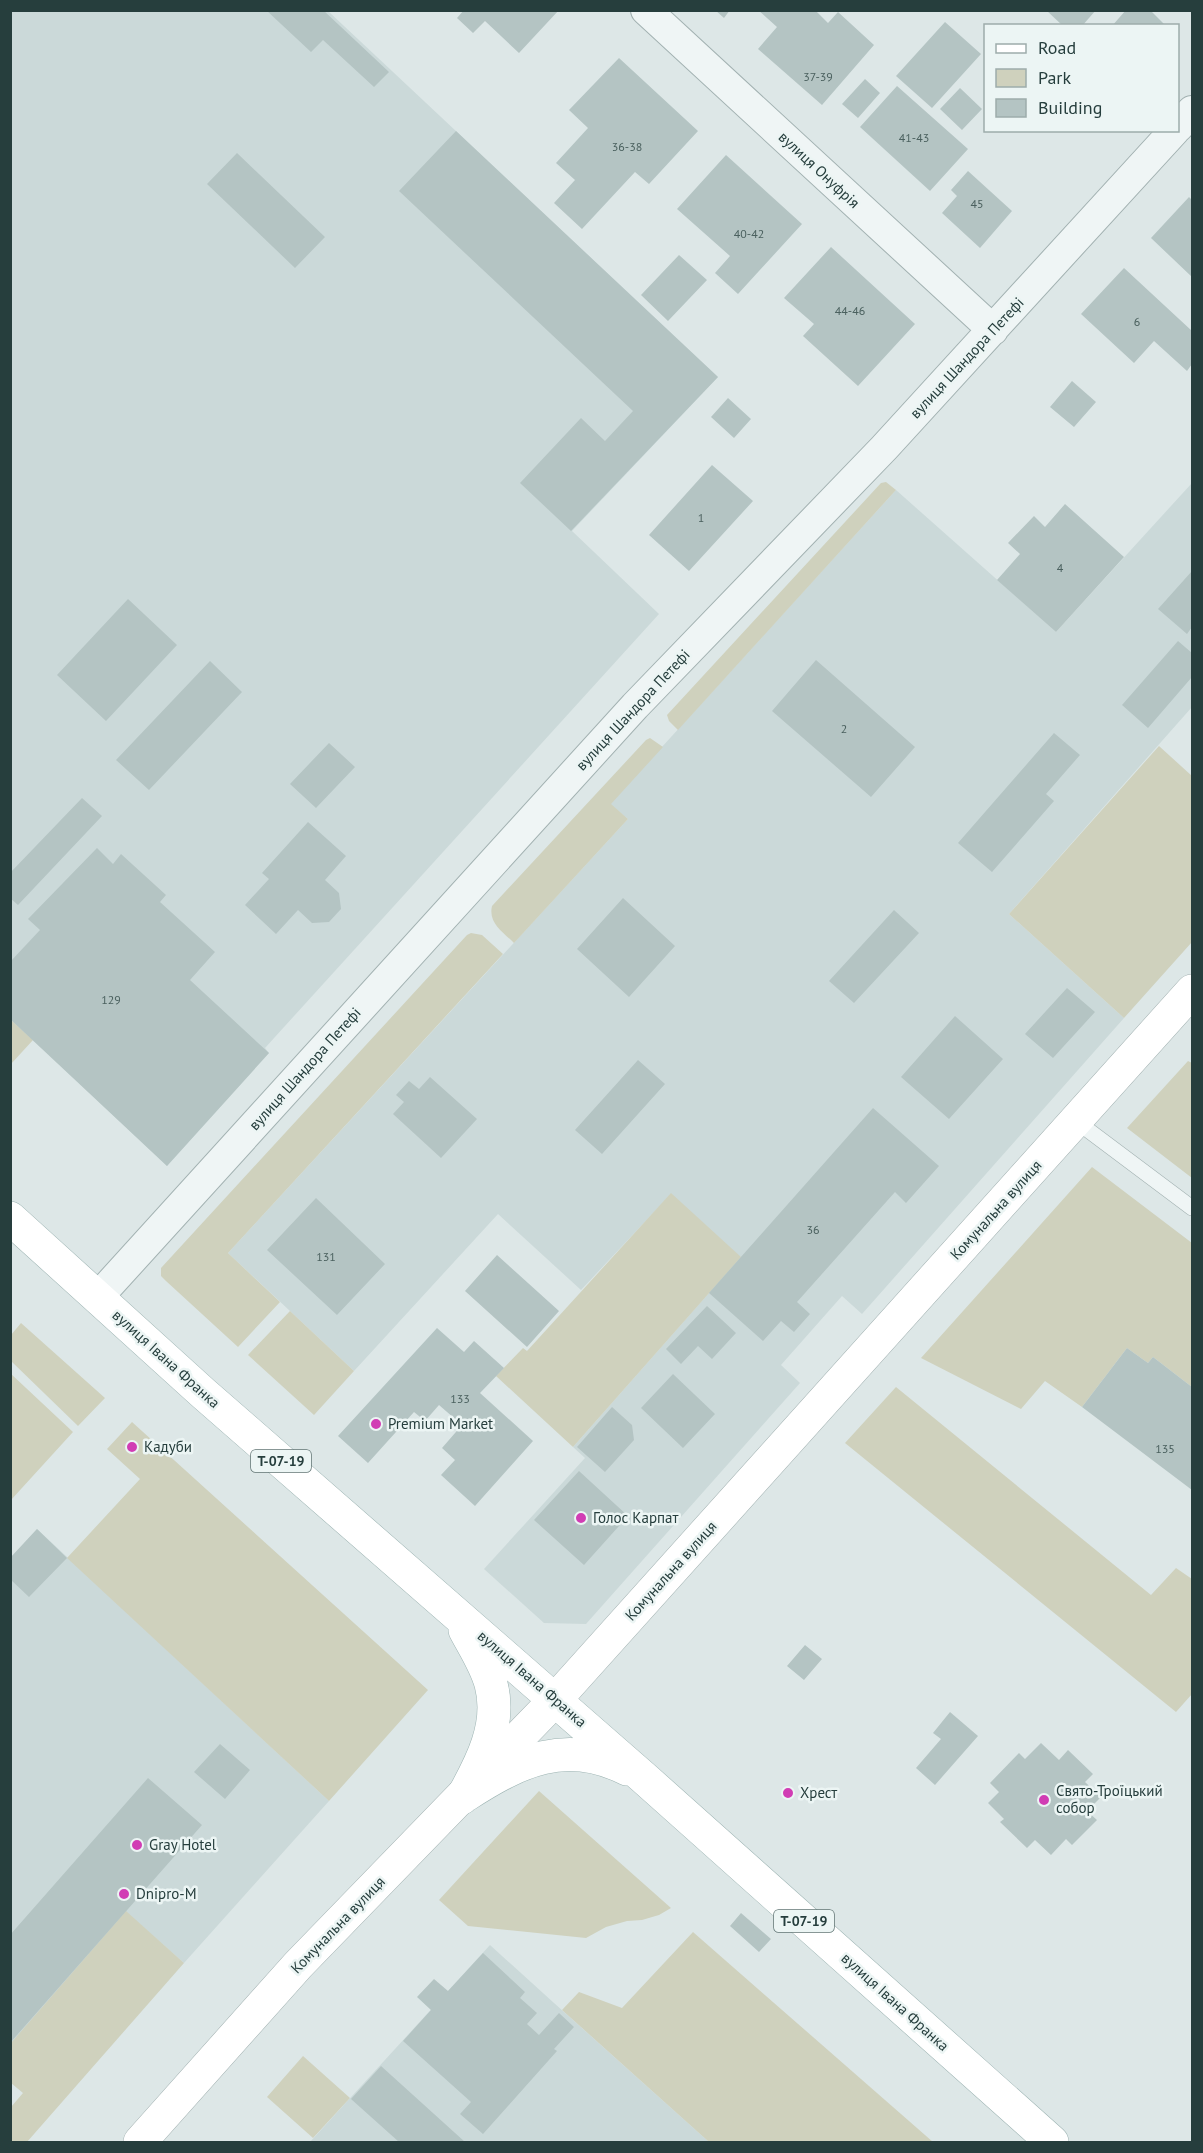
<svg xmlns="http://www.w3.org/2000/svg" width="1203" height="2153" font-family="'PT Sans',sans-serif">
<style>
.built{fill:#cbd9d9}
.green{fill:#cfd1bd}
.building{fill:#b4c4c3}
.lines{fill:none;stroke-linecap:round;stroke-linejoin:round}
.service-casing{stroke:#a2b1b1;stroke-width:16}
.minor-casing{stroke:#a2b1b1;stroke-width:32}
.secondary-casing{stroke:#a2b1b1;stroke-width:34}
.primary-casing{stroke:#9cb3b2;stroke-width:34}
.service{stroke:#eff5f5;stroke-width:15}
.minor{stroke:#eff5f5;stroke-width:30}
.secondary{stroke:#fff;stroke-width:33}
.primary{stroke:#fff;stroke-width:33}
.poi-dot{fill:#d13db4;stroke:#ecf5f4;stroke-width:2}
.labels{text-anchor:middle;stroke-width:5;stroke-linejoin:round;paint-order:stroke}
.number-label{font-size:12px;fill:#4a605e}
.shield{fill:#ecf5f4;stroke:#617574;stroke-width:1.5}
.shield-label{font-size:14px;font-weight:bold;fill:#263e3d}
.street-label{font-size:15px;fill:#263e3d;stroke:#ecf5f4}
.poi-label{font-size:15px;fill:#263e3d;stroke:#ecf5f4;text-anchor:start}
</style>
<rect width="100%" height="100%" fill="#dde7e7"/>
<path class="built" d="M10 11H328L718 377 572 531 659 614 265 1048 269 1053 167 1166 11 1019Z
M1192 483V707L1009 914 1124 1018 862 1314 842 1296 781 1365 800 1383 586 1624 544 1623 484 1569 585 1458 573 1447 709 1293 671 1194 581 1290 498 1214 354 1371 228 1253 628 819 610 804 896 490 1056 632Z
M37 1529 329 1801 184 1963 126 1912 11 2044V1558Z
M490 1945 554 2003 709 2142H310Z"/>
<path class="green" d="M886 482 896 490 678 730 669 721 667 715 881 483Z
M650 738 663 747 611 804 628 819 514 943C503 932 488 923 492 906L646 740Z
M1159 746 1192 776V942L1124 1018 1009 914Z
M471 933 482 935 503 954 228 1253 280 1302 238 1347 166 1281 161 1276V1268L467 935Z
M10 1019 33 1040 11 1064H10Z
M1188 1061 1192 1063V1178L1127 1128Z
M1092 1167 1192 1243V1387L1153 1357 1148 1363 1127 1348 1082 1407 1045 1381 1021 1409 921 1358Z
M671 1193 741 1257 573 1447 496 1376 523 1348 527 1351Z
M290 1311 354 1371 314 1415 248 1355Z
M21 1323 105 1398 78 1426 11 1361V1335Z
M10 1373 73 1432 11 1500H10Z
M896 1387 1151 1595 1176 1568 1192 1579V1694L1176 1712 845 1443Z
M132 1422 428 1690 329 1801 67 1558 140 1479 107 1449Z
M539 1791 671 1908 659 1915 642 1920 627 1921 606 1927 586 1938 468 1926 439 1900Z
M126 1911 184 1963 27 2142H11V2107L23 2093 11 2083V2043Z
M693 1932 933 2142H709L562 2010 579 1992 622 2008Z
M303 2056 350 2098 313 2138 267 2097Z"/>
<path class="building" d="M266 10H323L389 72 374 87 323 40 311 52Z
M464 10H559L519 53 485 21 473 33 457 18Z
M715 10H730L724 18Z
M758 10H815L828 23 838 12 874 45 822 105 758 49 777 27Z
M1046 10H1096L1082 26H1063Z
M1126 10H1150L1166 26H1112Z
M945 22 981 54 932 108 896 76Z
M619 58 698 131 649 184 635 172 582 229 554 203 575 180 556 163 588 128 569 110Z
M865 79 880 93 858 118 842 104Z
M897 86 968 149 930 191 860 127Z
M960 88 982 109 962 130 940 109Z
M456 131 718 377 571 531 520 483 581 418 605 441 633 411 399 191Z
M237 153 325 237 295 268 207 184Z
M726 155 802 224 738 294 715 273 730 256 677 209Z
M968 171 1012 211 980 248 942 213 957 196 951 190Z
M1189 197 1192 200V277L1151 238Z
M831 247 915 324 858 386 803 336 814 324 784 298Z
M679 255 707 280 668 321 641 295Z
M1124 268 1192 331V364L1187 371 1154 341 1134 363 1081 314Z
M1072 381 1096 402 1074 427 1050 407Z
M728 398 751 419 734 438 711 417Z
M712 465 753 501 689 571 649 535Z
M1065 504 1124 557 1056 632 997 580 1020 554 1008 543 1034 516 1045 527Z
M1192 571V627L1187 634 1158 609Z
M128 599 177 645 106 721 57 675Z
M1178 641 1192 653V677L1148 728 1122 705Z
M816 660 915 747 871 797 772 711Z
M210 661 242 692 149 790 116 760Z
M1054 733 1080 755 1046 794 1054 801 992 872 958 843Z
M329 743 355 767 316 808 290 784Z
M82 798 102 816 18 905 10 898V873Z
M308 822 346 856 325 880 339 893 341 909 329 922 312 923 298 910 276 934 245 905 269 879 262 873Z
M97 848 113 864 121 854 166 895 160 902 215 952 190 980 269 1053 167 1166 10 1019V962L40 930 28 919Z
M623 898 675 946 629 997 577 949Z
M894 910 919 933 854 1003 829 981Z
M1067 988 1095 1012 1053 1058 1025 1034Z
M955 1016 1003 1059 949 1119 901 1077Z
M638 1060 665 1084 602 1154 575 1130Z
M430 1077 477 1119 441 1158 393 1114 404 1102 396 1095 409 1081 419 1089Z
M873 1108 939 1166 906 1203 895 1192 797 1302 810 1314 794 1332 781 1321 763 1341 709 1293Z
M316 1198 385 1264 337 1315 267 1250Z
M497 1255 559 1311 527 1347 465 1291Z
M707 1306 736 1333 712 1359 698 1346 681 1364 666 1349Z
M437 1328 464 1352 474 1341 504 1368 480 1393 533 1441 475 1506 441 1475 455 1460 442 1448 462 1425 439 1405 425 1421 414 1412 368 1463 338 1436Z
M1127 1348 1148 1363 1153 1357 1192 1387V1490L1082 1407Z
M673 1374 715 1414 683 1448 641 1408Z
M612 1407 632 1425 634 1440 605 1472 577 1447Z
M579 1471 628 1516 584 1565 534 1520Z
M37 1529 67 1558 29 1597 10 1579V1558Z
M805 1645 822 1659 804 1680 787 1666Z
M950 1712 978 1736 935 1785 916 1768 941 1739 933 1733Z
M1041 1743 1059 1760 1068 1750 1093 1774 1085 1782 1101 1797 1087 1811 1097 1820 1072 1845 1066 1839 1051 1855 1035 1840 1027 1848 1000 1822 1004 1819 988 1803 999 1792 990 1783 1019 1753 1025 1759Z
M220 1744 250 1770 225 1799 194 1772Z
M148 1778 202 1825 10 2043V1935Z
M741 1913 771 1939 759 1952 730 1926Z
M483 1953 525 1992 520 1998 537 2013 527 2024 539 2035 559 2013 574 2027 554 2049 557 2051 483 2134 460 2114 471 2102 403 2041 431 2010 417 1997 434 1979 448 1991Z
M381 2066 465 2142H399L351 2099Z"/>
<g class="lines">
<defs>
<path id="service" d="M1076 1121 1192 1208"/>
<path id="minor" d="M646 10 993 330
M1178 127 1192 111
M98 1297 635 706 884 448 1175 130"/>
<path id="secondary" d="M140 2142 298 1965 555 1700 1192 991"/>
<path id="primary" d="M10 1218 203 1393 644 1778 1052 2142
M466 1795C519 1761 565 1738 627 1769
M462 1798C481 1764 502 1725 491 1684 486 1665 474 1647 465 1630"/>
</defs>
<use href="#service" class="service-casing"/>
<use href="#minor" class="minor-casing"/>
<use href="#secondary" class="secondary-casing"/>
<use href="#primary" class="primary-casing"/>
<use href="#service" class="service"/>
<use href="#minor" class="minor"/>
<use href="#secondary" class="secondary"/>
<use href="#primary" class="primary"/>
</g>
<g class="poi-dot">
<circle cx="376" cy="1424" r="6"/>
<circle cx="132" cy="1447" r="6"/>
<circle cx="581" cy="1518" r="6"/>
<circle cx="788" cy="1793" r="6"/>
<circle cx="1044" cy="1800" r="6"/>
<circle cx="137" cy="1845" r="6"/>
<circle cx="124" cy="1894" r="6"/>
</g>
<g class="labels">
<g class="number-label">
<text x="818" y="81">37-39</text>
<text x="914" y="142">41-43</text>
<text x="627" y="151">36-38</text>
<text x="977" y="208">45</text>
<text x="749" y="238">40-42</text>
<text x="850" y="315">44-46</text>
<text x="1137" y="326">6</text>
<text x="701" y="522">1</text>
<text x="1060" y="572">4</text>
<text x="844" y="733">2</text>
<text x="111" y="1004">129</text>
<text x="813" y="1234">36</text>
<text x="326" y="1261">131</text>
<text x="460" y="1403">133</text>
<text x="1165" y="1453">135</text>
</g>
<g class="shield">
<rect x="251" y="1450" width="60" height="22" rx="4.5"/>
<rect x="774" y="1910" width="60" height="22" rx="4.5"/>
</g>
<g class="shield-label">
<text x="281" y="1466">Т-07-19</text>
<text x="804" y="1926">Т-07-19</text>
</g>
<g class="street-label">
<text transform="translate(819 170) rotate(43)" y="5">вулиця Онуфрія</text>
<text transform="translate(967 358) rotate(-47)" y="5">вулиця Шандора Петефі</text>
<text transform="translate(633 710) rotate(-47)" y="5">вулиця Шандора Петефі</text>
<text transform="translate(305 1069) rotate(-48)" y="5">вулиця Шандора Петефі</text>
<text transform="translate(996 1210) rotate(-48)" y="5">Комунальна вулиця</text>
<text transform="translate(166 1359) rotate(42)" y="5">вулиця Івана Франка</text>
<text transform="translate(671 1571) rotate(-48)" y="5">Комунальна вулиця</text>
<text transform="translate(532 1679) rotate(41)" y="5">вулиця Івана Франка</text>
<text transform="translate(338 1925) rotate(-46)" y="5">Комунальна вулиця</text>
<text transform="translate(895 2002) rotate(42)" y="5">вулиця Івана Франка</text>
</g>
<g class="poi-label">
<text x="388" y="1429">Premium Market</text>
<text x="144" y="1452">Кадуби</text>
<text x="593" y="1523">Голос Карпат</text>
<text x="1056" y="1796">Свято-Троїцький<tspan x="1056" dy="17">собор</tspan></text>
<text x="800" y="1798">Хрест</text>
<text x="149" y="1850">Gray Hotel</text>
<text x="136" y="1899">Dnipro-M</text>
</g>
</g>
<rect width="1203" height="2153" fill="none" stroke="#263e3d" stroke-width="24"/>
<rect x="984" y="24" width="195" height="108" fill="#ecf5f4" stroke="#9dacab" stroke-width="1.5"/>
<rect x="996" y="44" width="30" height="9" fill="#ffffff" stroke="#9dacab" stroke-width="1.5"/>
<text x="1038" y="54" font-size="18" fill="#263e3d">Road</text>
<rect x="996" y="69" width="30" height="18" fill="#cfd1bd" stroke="#9dacab" stroke-width="1.5"/>
<text x="1038" y="84" font-size="18" fill="#263e3d">Park</text>
<rect x="996" y="99" width="30" height="18" fill="#b4c4c3" stroke="#9dacab" stroke-width="1.5"/>
<text x="1038" y="114" font-size="18" fill="#263e3d">Building</text>
</svg>
